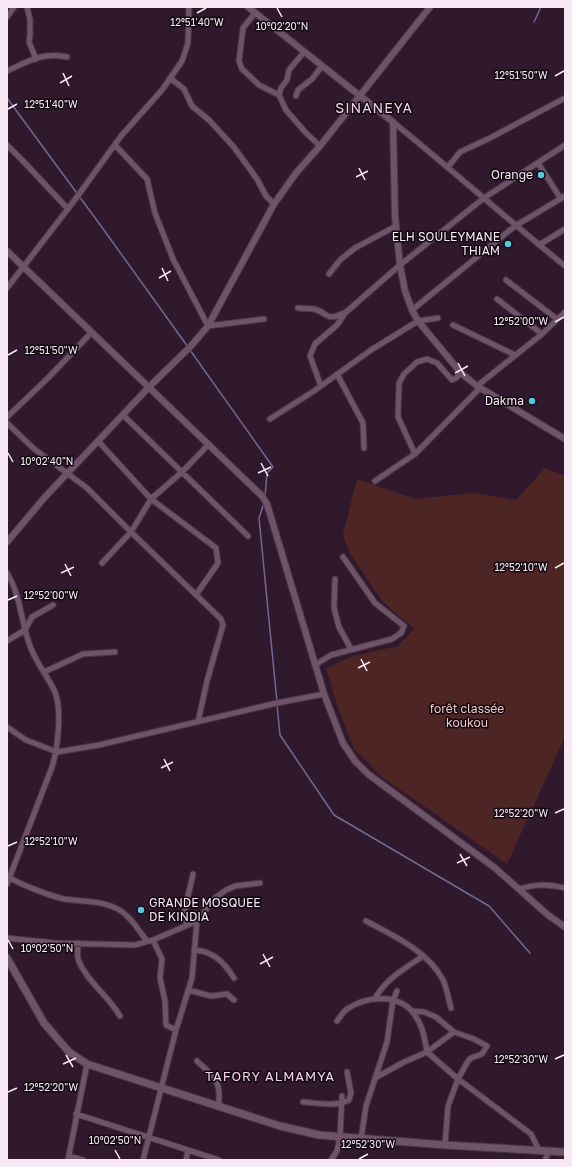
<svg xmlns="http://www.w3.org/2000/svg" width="572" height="1167" font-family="'Golos Text',sans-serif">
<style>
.green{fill:#4d2525}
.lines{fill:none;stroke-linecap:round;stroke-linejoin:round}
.stream{stroke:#716994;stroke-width:1.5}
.minor-casing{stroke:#483646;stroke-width:7}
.tertiary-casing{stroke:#483646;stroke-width:8}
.secondary-casing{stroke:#483646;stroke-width:9}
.minor{stroke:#6e5369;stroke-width:5}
.tertiary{stroke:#6e5369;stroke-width:6}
.secondary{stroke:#6e5369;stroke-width:7}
.ticks{fill:none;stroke:#f8e8f5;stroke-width:1.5}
.poi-dot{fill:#54cadd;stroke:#120810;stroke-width:1.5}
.labels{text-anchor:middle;stroke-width:3;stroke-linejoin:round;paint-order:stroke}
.poi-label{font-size:12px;fill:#f8e8f5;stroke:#120810;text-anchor:end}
.park-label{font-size:12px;fill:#f2c7c5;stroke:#120810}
.neighbourhood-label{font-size:13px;letter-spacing:1px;fill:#f1d1eb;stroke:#120810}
.quarter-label{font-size:14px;letter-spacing:1px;fill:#f1d1eb;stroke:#120810}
.ticks-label{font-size:10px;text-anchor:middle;fill:#f8e8f5;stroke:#120810;stroke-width:3;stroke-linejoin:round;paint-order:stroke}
</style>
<rect width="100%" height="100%" fill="#30192c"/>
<path class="green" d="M545 468 565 476V737L507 864 382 777 354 749 338 708 326 668 353 656 398 646 414 629 382 601 351 555 343 535 357 479 415 499 474 493 516 500Z"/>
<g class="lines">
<path class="stream" d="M534 22 541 7
M7 98 101 226 188 347
M190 350 273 467 267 473 265 497
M264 503 259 518 277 702
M277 705 280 735 334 815 489 906 530 953"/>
<defs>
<path id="minor" d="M27 7 30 19V36L29 42 36 59
M255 13 243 28 239 61 242 69 259 85 279 95
M7 17 14 7
M304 52 289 70 287 80 281 88 279 95 286 110 306 133 320 146
M7 71C29 61 42 52 67 57
M170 78 184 89 192 106 209 120 233 146 257 179 266 196 274 204
M296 96 298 90 312 79 322 66
M393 122C451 169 507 219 565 266
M7 145 24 162 68 209
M115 145 147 179 155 213 173 259 208 326 264 319
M538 163 561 199
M448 167 460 152 490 138 565 98
M539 245 565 229
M329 274 340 260 355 248 396 226
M506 280 557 319
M7 288 77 197 121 136 162 90 182 61 188 43 189 7
M497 299 542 334
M298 308C303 309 309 308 314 309 329 313 325 322 344 313
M412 310 515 226 565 196
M453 325 515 355
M337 374 363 423 364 448
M321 386 310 356 315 344 337 325 345 313 400 265 484 198 565 145
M477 386 542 334 565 312
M123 415 248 536
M7 417 48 378 92 332
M270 419 314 391 371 350 418 321 438 318
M7 423 33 448 87 488 131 532 221 619 223 625 207 681 198 722
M98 441 151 499 216 548 218 563 196 595
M415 454 398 417 399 383 404 374 417 362 427 359 437 363 452 380 456 378 461 373
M375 481 415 454 480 388
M102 563 131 532 151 499 182 472 209 444
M7 573C20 594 21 620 29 643 34 660 47 675 55 692 62 710 58 748 52 767L7 884
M335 579 334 608 339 627 351 649
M7 641 25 630 32 617 53 605
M315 665 331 655 392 639 401 633 404 626 375 603 343 557
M44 672 83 654 115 652
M7 727 26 740 57 752 99 745 277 703 324 694
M7 876C18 884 51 896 64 899 83 902 104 900 121 911 132 918 139 931 147 941
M519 889C537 884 546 884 565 888
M366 921C392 935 426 950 442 978 447 987 448 998 451 1008
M187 925 184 914 193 874
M7 938 55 943 135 945 153 940 197 921
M153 940 162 959 160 978 165 1001 166 1025 176 1030
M78 943C78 948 77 955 78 959 86 981 108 995 120 1016
M194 950C213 951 224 962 234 978
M188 990 211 996 227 994 234 1000
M375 998C388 977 403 970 423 956
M412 1011 424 1012 436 1017 454 1032 474 1039 487 1046 482 1054 471 1058 468 1061 458 1079 448 1106 445 1145
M337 1021C340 1017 343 1012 347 1009 368 995 402 993 416 1017 423 1027 425 1040 427 1052L454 1032
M197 1061C213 1076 223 1082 218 1107
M375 1078 404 1062 427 1052 458 1079 531 1134 539 1150
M303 1102C318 1103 335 1107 349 1100L351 1093 347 1072
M76 1114 219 1160
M361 1139 366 1106 387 1042 393 1000 397 991
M69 1156 83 1160
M68 1160 87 1064
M143 1160 176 1030 192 978 197 921 215 898 226 890 235 886 260 883
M186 1160 188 1150
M331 1160 337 1151 340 1137 342 1096
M545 1160 549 1151"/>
<path id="tertiary" d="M248 7 393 122 395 216 400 265 405 291 412 310 418 321 461 373 477 386 565 439
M7 251 262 496 267 504 324 694 343 743 355 761 368 774 495 868 548 915 565 927
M7 542 45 497 149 387 191 346 208 326 274 204 296 173 320 146 430 7"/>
<path id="secondary" d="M7 958 44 1023 69 1052 87 1064 280 1126 319 1135 445 1145 565 1152"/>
</defs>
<use href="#minor" class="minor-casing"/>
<use href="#tertiary" class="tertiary-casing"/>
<use href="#secondary" class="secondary-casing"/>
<use href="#minor" class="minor"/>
<use href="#tertiary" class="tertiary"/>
<use href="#secondary" class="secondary"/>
</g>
<path class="ticks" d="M277 8 282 17M197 13 206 8M63 73 69 86M555 76 564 71M60 83 72 76M8 109 17 104M359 168 365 180M356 177 368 171M162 268 168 281M159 278 171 271M555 322 564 317M8 355 17 350M458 363 465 376M455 373 468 366M8 453 13 462M261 463 268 476M258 473 271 467M65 564 71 576M555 568 564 563M61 573 74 567M8 600 17 596M361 659 367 671M358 668 370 662M164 759 170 771M161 768 173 762M555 813 564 809M8 846 17 842M460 854 467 866M457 863 470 857M8 940 13 949M263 954 270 967M260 964 273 957M66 1055 73 1067M555 1059 564 1055M63 1064 76 1058M8 1092 17 1088M115 1150 120 1159M359 1159 368 1154"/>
<g class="poi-dot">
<circle cx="541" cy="175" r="4"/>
<circle cx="508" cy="244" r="4"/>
<circle cx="532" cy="401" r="4"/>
<circle cx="141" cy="910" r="4"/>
</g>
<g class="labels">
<g class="poi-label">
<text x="533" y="179">Orange</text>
<text x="500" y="241">ELH SOULEYMANE<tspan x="500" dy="14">THIAM</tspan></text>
<text x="524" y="405">Dakma</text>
<text x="149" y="907" text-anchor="start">GRANDE MOSQUEE<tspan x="149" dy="14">DE KINDIA</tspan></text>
</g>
<g class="park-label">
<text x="467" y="713">forêt classée<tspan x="467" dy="14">koukou</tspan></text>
</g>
<g class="neighbourhood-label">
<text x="270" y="1081">TAFORY ALMAMYA</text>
</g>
<g class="quarter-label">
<text x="374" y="113">SINANEYA</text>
</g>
</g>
<g class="ticks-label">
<text x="197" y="26">12°51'40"W</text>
<text x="282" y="30">10°02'20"N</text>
<text x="521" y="79">12°51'50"W</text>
<text x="51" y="108">12°51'40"W</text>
<text x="521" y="325">12°52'00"W</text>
<text x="51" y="354">12°51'50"W</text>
<text x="47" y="465">10°02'40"N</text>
<text x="521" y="571">12°52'10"W</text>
<text x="51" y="599">12°52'00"W</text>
<text x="521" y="817">12°52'20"W</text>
<text x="51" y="845">12°52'10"W</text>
<text x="47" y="952">10°02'50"N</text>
<text x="521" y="1063">12°52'30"W</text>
<text x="51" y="1091">12°52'20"W</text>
<text x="115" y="1144">10°02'50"N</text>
<text x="368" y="1148">12°52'30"W</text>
</g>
<rect width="572" height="1167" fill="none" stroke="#f8e8f5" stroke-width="16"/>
</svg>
